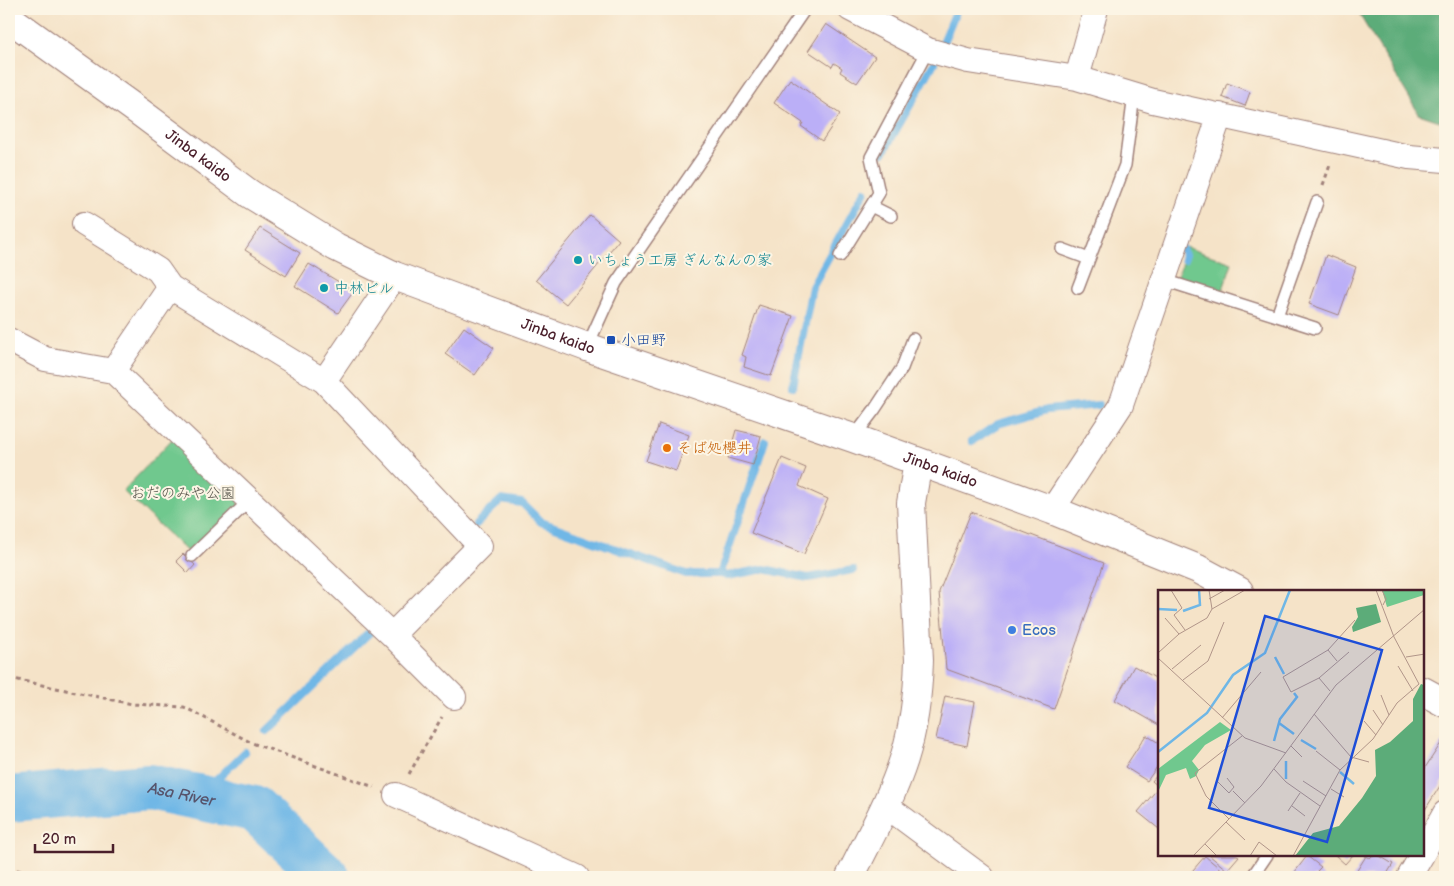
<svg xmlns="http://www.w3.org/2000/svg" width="1454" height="886" font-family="'Balsamiq Sans','Klee One',sans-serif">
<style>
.green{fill:#70c88e;stroke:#5d745c}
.forest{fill:#5cac79;stroke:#536652}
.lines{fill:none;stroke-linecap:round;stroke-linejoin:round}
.stream{stroke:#6fb7e6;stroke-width:8}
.river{stroke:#6fb7e6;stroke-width:46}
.building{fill:#bbaff7}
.lane-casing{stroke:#a0817a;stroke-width:14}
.street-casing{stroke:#a0817a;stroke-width:26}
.secondary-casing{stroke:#a0817a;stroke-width:30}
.path{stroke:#a0817a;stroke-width:3;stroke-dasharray:4 4;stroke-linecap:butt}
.lane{stroke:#fff;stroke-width:11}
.street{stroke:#fff;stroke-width:24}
.secondary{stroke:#fff;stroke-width:28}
.culture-dot{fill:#0f9aa8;stroke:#fcf5e5;stroke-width:2}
.transit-dot{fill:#1a4fb4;stroke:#fcf5e5;stroke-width:2}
.food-dot{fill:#e8710a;stroke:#fcf5e5;stroke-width:2}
.shop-dot{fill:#3f7fe0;stroke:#fcf5e5;stroke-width:2}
.labels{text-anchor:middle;stroke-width:4;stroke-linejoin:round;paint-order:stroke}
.street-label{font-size:15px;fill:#4a1f2b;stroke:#fcf5e5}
.culture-label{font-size:15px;fill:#0d838f;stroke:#fcf5e5;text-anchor:start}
.transit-label{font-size:15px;fill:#164399;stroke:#fcf5e5;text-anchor:start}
.food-label{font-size:15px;fill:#c56008;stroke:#fcf5e5;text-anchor:start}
.park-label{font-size:15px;fill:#555249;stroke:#fcf5e5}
.shop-label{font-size:15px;fill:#366cbe;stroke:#fcf5e5;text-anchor:start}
.water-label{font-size:16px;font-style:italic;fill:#57546c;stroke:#fcf5e5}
.inset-river{fill:none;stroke:#6fb7e6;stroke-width:2.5}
.inset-road{fill:none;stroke:#b19589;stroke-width:1}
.view{fill:#1d4ed8;fill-opacity:0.15;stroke:#1d4ed8;stroke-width:2.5}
.inset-edge{fill:none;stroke:#4a1f2b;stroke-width:2.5}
</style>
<rect width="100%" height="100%" fill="#fcf5e5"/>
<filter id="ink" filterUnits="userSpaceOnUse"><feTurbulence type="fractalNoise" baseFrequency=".02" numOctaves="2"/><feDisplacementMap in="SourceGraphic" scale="10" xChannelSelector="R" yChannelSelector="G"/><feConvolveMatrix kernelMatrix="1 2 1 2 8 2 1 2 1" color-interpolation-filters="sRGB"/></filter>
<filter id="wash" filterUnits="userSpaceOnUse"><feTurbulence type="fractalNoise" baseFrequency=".0096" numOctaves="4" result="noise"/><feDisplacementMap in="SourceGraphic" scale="20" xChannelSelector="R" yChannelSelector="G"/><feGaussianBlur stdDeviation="1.12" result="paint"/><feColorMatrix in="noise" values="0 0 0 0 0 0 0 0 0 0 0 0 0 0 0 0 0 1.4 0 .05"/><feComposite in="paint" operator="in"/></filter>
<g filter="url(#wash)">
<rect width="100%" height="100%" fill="#f5e3c8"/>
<path class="green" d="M1180 245 1232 263 1220 298 1175 283 1184 259 1185 255Z
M178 433 237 490 239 511 192 556 123 491Z"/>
<path class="forest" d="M1356 9H1445V123L1419 114Z"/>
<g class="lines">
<path class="stream" d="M941 47 957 9
M883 153 934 63
M1181 247 1185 255 1184 259
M793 386 812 287 865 191
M972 441 998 424 1047 410 1099 405
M476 524 501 500 522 503 541 522 686 574H720L727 576 764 569 808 578 853 570
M720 574 765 441
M267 731 370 632
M199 797 245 752"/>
<path class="river" id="s1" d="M9 799 149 787 255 809 327 877"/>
</g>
<g id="blocks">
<path class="building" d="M826 24 875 57 857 83 840 72 842 68 834 63 832 67 808 51Z
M790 79 840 114 822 141 801 126 803 123 774 103Z
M1227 83 1250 92 1245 106 1222 97Z
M590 215 619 240 566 304 536 280Z
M260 228 300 253 286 276 245 250Z
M1326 255 1356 267 1339 315 1309 304Z
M309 264 354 291 338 313 295 286Z
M759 305 793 316 771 376 744 367 746 357 742 355Z
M464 327 494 348 475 375 445 354Z
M659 424 689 435 676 471 646 461Z
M736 430 761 436 753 465 728 458Z
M782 458 806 468 799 486 828 499 804 554 751 533Z
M971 512 1104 563 1054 709 946 669 939 592Z
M183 554 195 565 188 573 176 561Z
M1134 666 1159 680V725L1115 700Z
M945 696 975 702 967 746 936 739Z
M1146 735 1159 743V764L1147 781 1125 767Z
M1445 737V778L1423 813V771Z
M1159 773V829L1138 812 1159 787 1152 781Z
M1209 855H1237L1239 856 1227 870Z
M1335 855H1353L1345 864Z
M1373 855H1378L1393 864 1387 874 1392 877H1353L1366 856 1370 858Z
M1205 856 1230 877H1187Z
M1307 856 1321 867 1317 871 1324 877H1291Z"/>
</g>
</g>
<g filter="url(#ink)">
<use href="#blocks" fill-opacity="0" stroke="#a0817a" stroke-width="1"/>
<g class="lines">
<defs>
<path id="lane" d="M871 206 891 216
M1062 249 1089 259
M840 256 879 193 871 157 928 50
M1164 280 1315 328
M1078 288 1125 165 1134 95
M1277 316 1317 202
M587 347 616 283 805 9
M853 438 875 409 902 368 913 339
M192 556 249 501
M1252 877 1267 855"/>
<path id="street" d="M850 9 928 50 968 61 1077 78 1153 101 1409 157 1445 160
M1077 78 1096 9
M84 224 158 270 170 287 324 381 480 546 392 635 113 371 170 287
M9 340 45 359 113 371
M324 381 395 276
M1052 510 1121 405 1220 115
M392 635 454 697
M396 795 577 877
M885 805 982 877
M1423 853 1445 813
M1409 877 1422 855"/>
<g id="secondary">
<path id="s2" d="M9 18 141 113 250 194 336 247 395 276 587 347 853 438 1052 510 1198 569 1239 591"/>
<path d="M1423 691 1445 703"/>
<path d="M850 877C869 838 891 800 904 759 914 727 918 694 919 660L911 503 918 462"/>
</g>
</defs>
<use href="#lane" class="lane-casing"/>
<use href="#street" class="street-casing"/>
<use href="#secondary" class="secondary-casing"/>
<path class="path" d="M1323 185 1330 165
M9 678 132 704 184 707 252 743 374 787
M409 774 442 717
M9 868 45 877"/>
<use href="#lane" class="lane"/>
<use href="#street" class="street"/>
<use href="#secondary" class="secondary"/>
</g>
</g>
<g class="culture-dot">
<circle cx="578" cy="260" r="5"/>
<circle cx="324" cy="288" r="5"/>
</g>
<rect class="transit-dot" x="606" y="335" width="10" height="10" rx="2.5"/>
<circle class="food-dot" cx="667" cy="448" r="5"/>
<circle class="shop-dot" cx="1012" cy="630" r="5"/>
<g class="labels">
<g class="street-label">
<text dy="5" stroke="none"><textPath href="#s2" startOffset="234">Jinba kaido</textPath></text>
<text dy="5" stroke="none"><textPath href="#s2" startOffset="639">Jinba kaido</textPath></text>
<text dy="5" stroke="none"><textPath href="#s2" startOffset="1044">Jinba kaido</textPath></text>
</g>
<g class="culture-label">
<text x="588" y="265">いちょう工房 ぎんなんの家</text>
<text x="334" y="293">中林ビル</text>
</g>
<g class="transit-label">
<text x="621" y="345">小田野</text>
</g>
<g class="food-label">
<text x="677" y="453">そば処櫻井</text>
</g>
<g class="park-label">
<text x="183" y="498">おだのみや公園</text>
</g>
<g class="shop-label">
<text x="1022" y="635">Ecos</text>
</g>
<g class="water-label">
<text dy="6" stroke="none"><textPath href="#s1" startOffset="174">Asa River</textPath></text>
</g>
</g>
<g transform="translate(1158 590)">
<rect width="266" height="266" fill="#f5e3c8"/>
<path d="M224 0H266V5L229 17ZM62 132 73 140 47 155 34 171 41 180 38 186 32 189 28 178 8 185 0 202V179Z" fill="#70c88e"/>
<path d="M218 14 223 32 195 42 194 37 200 27 198 18ZM263 94 266 95V266H137L155 243 181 236 204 208 218 186 217 160 232 152 255 131V109Z" fill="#5cac79"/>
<path class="inset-river" d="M0 19 19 20M25 21 42 15 41 0M117 67 126 84M121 133 136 144M143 150 158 159M116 151 122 129 139 107 136 103M0 162 49 123 75 85 107 63 132 0M128 171V189M182 182 196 194"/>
<path class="inset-road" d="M13 0 24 18 16 25 27 40M224 0 228 9 225 15M51 9 67 0M54 19 87 0M7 28 21 44M170 60 197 30M0 63 21 44 49 28 54 19 51 0M248 67 267 64M0 68 87 148 128 163M179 71 170 60 125 87 133 102 161 88 191 62M240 76 255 101M14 79 43 55M161 88 172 101M25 90 50 71 66 32M223 105 231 125M215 120 225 135M156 124 193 167 211 172M64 128 103 82M206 131 218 145M133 156 144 167M158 161 182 180M116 179 128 192 162 216M58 190 71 203 76 197 69 188M145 191 168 206M173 199 186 207M75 201 87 213M134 216 147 226M130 221 142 203M71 229 48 206 37 183 84 146M68 232 87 250M47 254 59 266M35 266 103 196 178 95 267 19M92 266 101 252 119 266M135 266 182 180 215 149 239 113 261 94 236 47 218 0"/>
<path class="view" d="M107 26 224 60 169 252 51 218Z"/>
<rect width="266" height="266" class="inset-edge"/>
</g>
<rect width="1454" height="886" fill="none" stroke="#fcf5e5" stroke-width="30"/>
<path d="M35 844v8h78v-8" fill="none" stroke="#4a1f2b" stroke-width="2.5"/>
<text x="42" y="844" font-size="15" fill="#4a1f2b" stroke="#fcf5e5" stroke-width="4" paint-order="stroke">20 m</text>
</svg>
